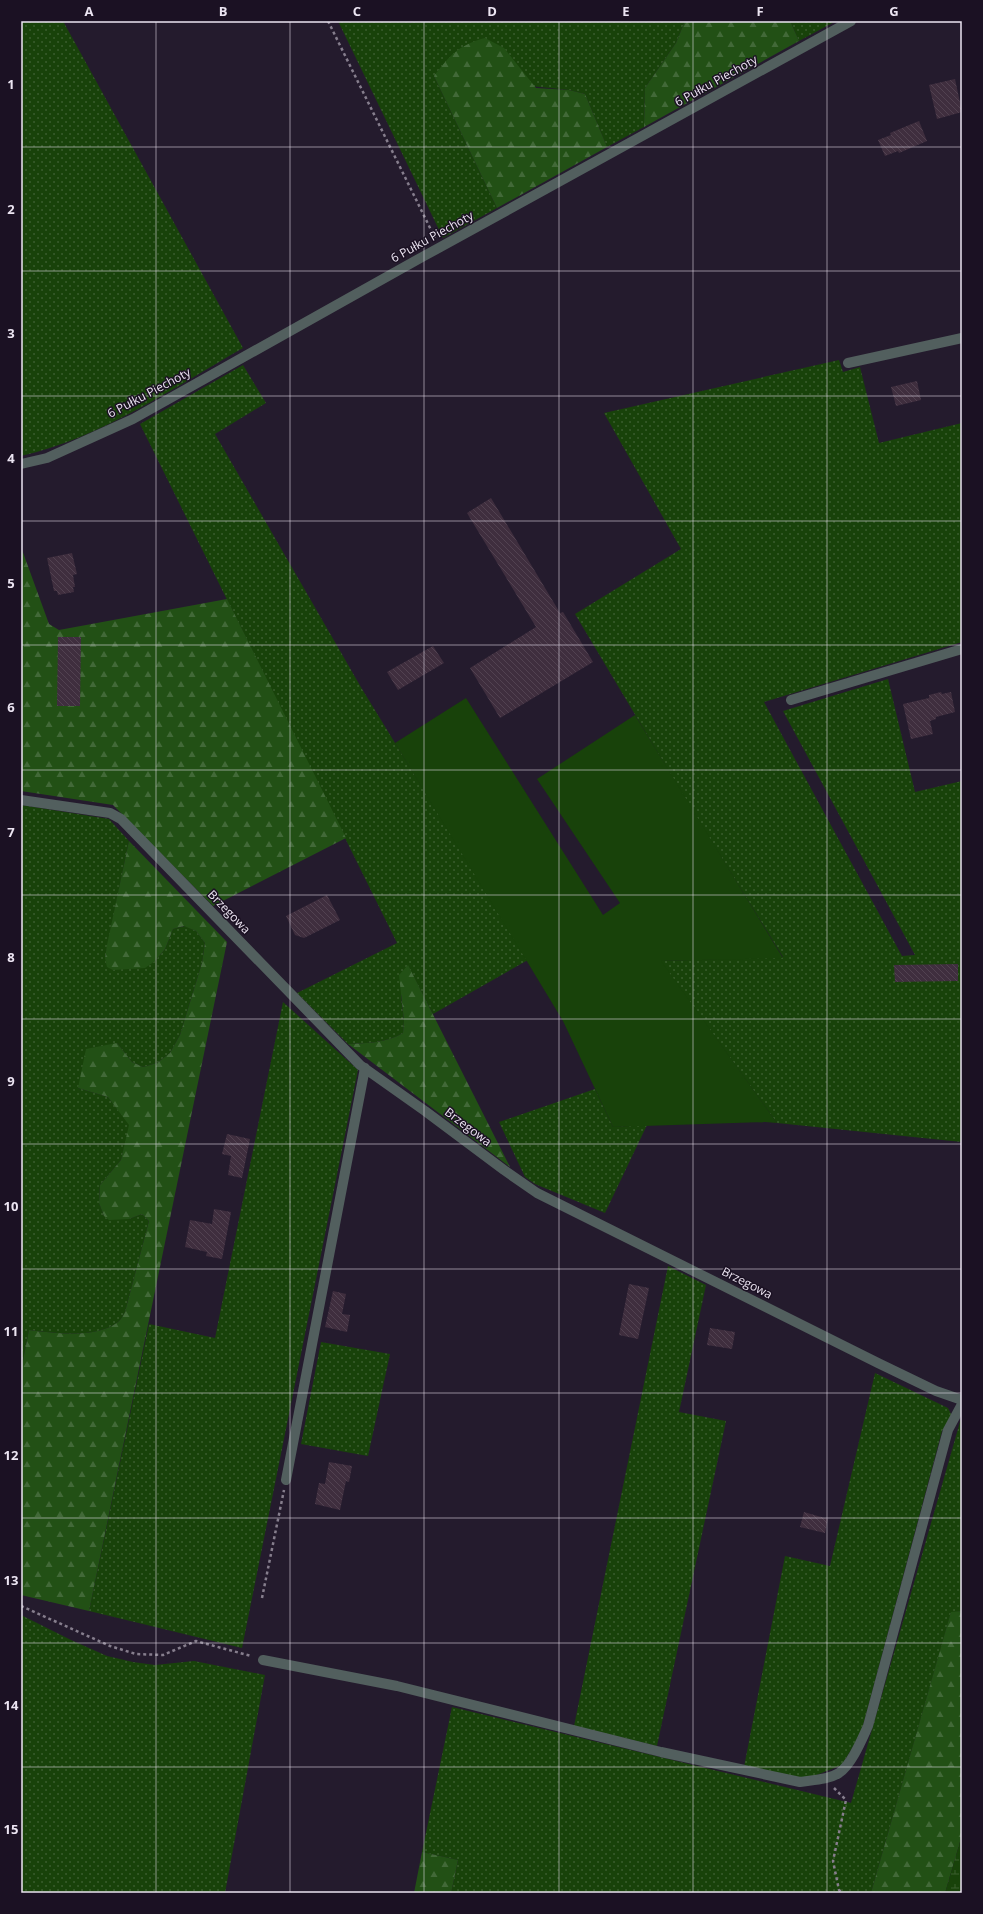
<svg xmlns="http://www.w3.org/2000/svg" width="983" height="1914" font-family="'Open Sans',sans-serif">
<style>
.grass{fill:url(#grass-dots)}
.forest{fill:url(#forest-firs)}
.wetland{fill:url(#wetland-marsh)}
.garden{fill:#18420a}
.building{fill:url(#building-back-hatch)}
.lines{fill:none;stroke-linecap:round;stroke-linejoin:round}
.path{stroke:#867e8d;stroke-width:2.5;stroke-dasharray:3 3;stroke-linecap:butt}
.minor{stroke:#525f5e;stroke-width:10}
.grid{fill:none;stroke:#ece5f2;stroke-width:1;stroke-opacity:0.55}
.labels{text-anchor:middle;stroke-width:3;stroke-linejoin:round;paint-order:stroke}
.street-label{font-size:12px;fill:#ece5f2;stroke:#1b1123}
.neatline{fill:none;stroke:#ece5f2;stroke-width:1.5}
.grid-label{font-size:13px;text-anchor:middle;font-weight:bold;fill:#ece5f2}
</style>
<defs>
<pattern id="grass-dots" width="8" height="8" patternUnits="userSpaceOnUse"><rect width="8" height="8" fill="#18420a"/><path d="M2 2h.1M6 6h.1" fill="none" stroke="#3a5d2e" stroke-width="1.8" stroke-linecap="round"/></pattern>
<pattern id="forest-firs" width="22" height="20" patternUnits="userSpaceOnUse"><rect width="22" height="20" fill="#225015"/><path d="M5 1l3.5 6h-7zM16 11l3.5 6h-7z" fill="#426938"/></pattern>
<pattern id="wetland-marsh" width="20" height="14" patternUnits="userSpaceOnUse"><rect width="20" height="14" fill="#18420a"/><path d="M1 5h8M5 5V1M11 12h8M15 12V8" fill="none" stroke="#3a5d2e"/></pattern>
<pattern id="building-back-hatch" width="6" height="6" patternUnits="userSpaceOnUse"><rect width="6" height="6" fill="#3f2e3e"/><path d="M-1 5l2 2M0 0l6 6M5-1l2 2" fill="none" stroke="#524251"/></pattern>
</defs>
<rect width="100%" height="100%" fill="#241b2d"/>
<path class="grass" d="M21 21H63L243 348C173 388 101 438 21 456Z
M338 21H409L410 23 414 21H685L676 43 645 88 644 127 607 147 585 94 569 90 434 76 497 208 443 238Z
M790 21H836L799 41Z
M839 360 843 372 860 367 879 443 962 423V642L764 702 902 956 915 955 783 711 888 679 915 792 962 781V1142L777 1123 660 961 783 957 692 810 575 614 681 549 604 413Z
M243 365 266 403 215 434 362 689 528 960 433 1014 408 966 401 996 404 1021 403 1033C387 1043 367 1043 348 1044L297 993 397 943 140 424Z
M21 805 109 819 129 841 105 958 155 961 165 949 173 929 185 926 196 931 205 943 202 963 180 1035 170 1053 157 1063 143 1067 132 1062 117 1043 78 1088 108 1097 130 1125 121 1160 100 1185 99 1203 104 1216 129 1219 142 1214 149 1221 125 1312C123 1315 121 1320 118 1322 97 1339 54 1333 29 1330L21 1371Z
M283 1002 358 1070 242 1648 89 1611 149 1324 215 1338Z
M595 1089 613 1127 647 1125 605 1213 535 1184 525 1177 499 1122Z
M668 1266 706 1285 679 1412 726 1421 657 1746 574 1726Z
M321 1342 390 1354 368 1456 301 1444Z
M875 1373 948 1408 952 1416 942 1431 861 1733 842 1765 814 1776 800 1778 744 1767 785 1556 830 1566Z
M962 1415V1611L951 1613 871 1893H451L458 1860 422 1852 452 1707 851 1803Z
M21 1615 71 1640 107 1656 133 1662 155 1665 194 1661 265 1675 225 1893H21Z"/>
<path class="forest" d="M685 21H790L799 41 644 127 645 88 676 43Z
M485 38 504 48 536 88 569 90 585 94 607 147 497 208 434 76C450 55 459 45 485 38Z
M21 547 49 624 59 630 227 599 346 838 213 906 113 805 21 791Z
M129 841 227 942 89 1611 21 1595V1371L29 1330C53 1333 97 1339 118 1322 121 1320 123 1315 125 1312L149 1221 142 1214 129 1219 109 1220 104 1216 99 1203 100 1185 121 1160 129 1125 108 1097 78 1088 86 1049 117 1043 132 1062 143 1067 157 1063 170 1053 180 1035 202 963 205 943 196 931 184 926 173 929 165 949 155 961 145 968 113 970 107 967 105 958 107 945Z
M408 965 510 1167 348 1044C367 1043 387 1043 403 1033L404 1021 399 975Z
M962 1611V1835L945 1893H871L951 1612Z
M422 1852 458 1860 451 1893H414Z"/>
<path class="wetland" d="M962 1835V1893H945Z"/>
<path class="garden" d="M466 698 603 915 620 903 537 779 635 715 783 958 661 961 777 1123 765 1122 613 1127 563 1021 395 743Z"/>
<path class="building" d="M955 79 962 112 937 119 929 85Z
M919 121 927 141 899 153 898 151 885 156 878 140 891 135 890 133Z
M917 381 921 400 896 406 891 387Z
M491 498 560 613 563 612 593 662 500 718 470 668 536 627 467 513Z
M72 553 77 574 73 575 75 587H73L74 592 58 595 57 591H54L47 558Z
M58 637H81L80 706H57Z
M433 646 444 663 398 690 387 672Z
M941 692 942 694 951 692 955 712 936 717V719L930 721 933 734 911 739 903 704 929 698V695Z
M327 895 340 920 304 938 295 935 286 916Z
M958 964V981L895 982 894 965Z
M227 1134 250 1139 242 1178 228 1175 231 1156 222 1154Z
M214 1209 231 1212 222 1259 206 1256 207 1252 185 1247 190 1220 212 1224Z
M629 1284 649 1288 638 1339 619 1335Z
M333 1291 346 1294 342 1314 350 1315 347 1332 325 1327Z
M710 1328 735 1332 732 1349 707 1345Z
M329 1462 352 1466 349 1482 346 1481 340 1510 315 1504 319 1483 325 1484Z
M804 1512 828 1519 825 1533 800 1527Z"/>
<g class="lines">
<path class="path" d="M328 21 435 238
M262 1598 284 1490
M21 1606 110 1646 136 1654 163 1655 196 1641 251 1656
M834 1788 846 1800 833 1861 839 1890 842 1893"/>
<path class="minor" d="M848 363 962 338
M21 464 47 458 133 419 424 256 851 21
M791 700 962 649
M21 800 110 813 121 819 360 1065 425 1111 504 1170 537 1193 878 1363 936 1391 962 1400
M286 1480 365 1068
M263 1660 397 1686 661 1752 800 1782C813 1780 828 1780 839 1773 852 1764 862 1739 868 1726L948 1430 962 1404"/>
</g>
<path class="grid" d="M156 21V1893M290 21V1893M424 21V1893M559 21V1893M693 21V1893M827 21V1893M21 147H962M21 271H962M21 396H962M21 521H962M21 645H962M21 770H962M21 895H962M21 1019H962M21 1144H962M21 1269H962M21 1393H962M21 1518H962M21 1643H962M21 1767H962"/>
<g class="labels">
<g class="street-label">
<text transform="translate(716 81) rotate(-29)" y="4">6 Pułku Piechoty</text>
<text transform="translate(432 237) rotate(-29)" y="4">6 Pułku Piechoty</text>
<text transform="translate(149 393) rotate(-28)" y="4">6 Pułku Piechoty</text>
<text transform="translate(229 912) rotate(46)" y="4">Brzegowa</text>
<text transform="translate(468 1127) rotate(37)" y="4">Brzegowa</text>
<text transform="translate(747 1283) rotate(27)" y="4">Brzegowa</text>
</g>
</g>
<rect width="983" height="1914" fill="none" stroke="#1b1123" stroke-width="44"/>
<rect x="22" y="22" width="939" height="1870" class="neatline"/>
<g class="grid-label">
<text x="89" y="16">A</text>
<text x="223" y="16">B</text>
<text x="357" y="16">C</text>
<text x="492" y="16">D</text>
<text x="626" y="16">E</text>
<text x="760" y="16">F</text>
<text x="894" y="16">G</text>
<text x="11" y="89">1</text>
<text x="11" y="214">2</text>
<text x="11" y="338">3</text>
<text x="11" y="463">4</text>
<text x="11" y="588">5</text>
<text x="11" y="712">6</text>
<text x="11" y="837">7</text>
<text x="11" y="962">8</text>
<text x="11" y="1086">9</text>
<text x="11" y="1211">10</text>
<text x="11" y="1336">11</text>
<text x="11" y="1460">12</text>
<text x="11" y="1585">13</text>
<text x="11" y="1710">14</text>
<text x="11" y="1834">15</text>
</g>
</svg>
